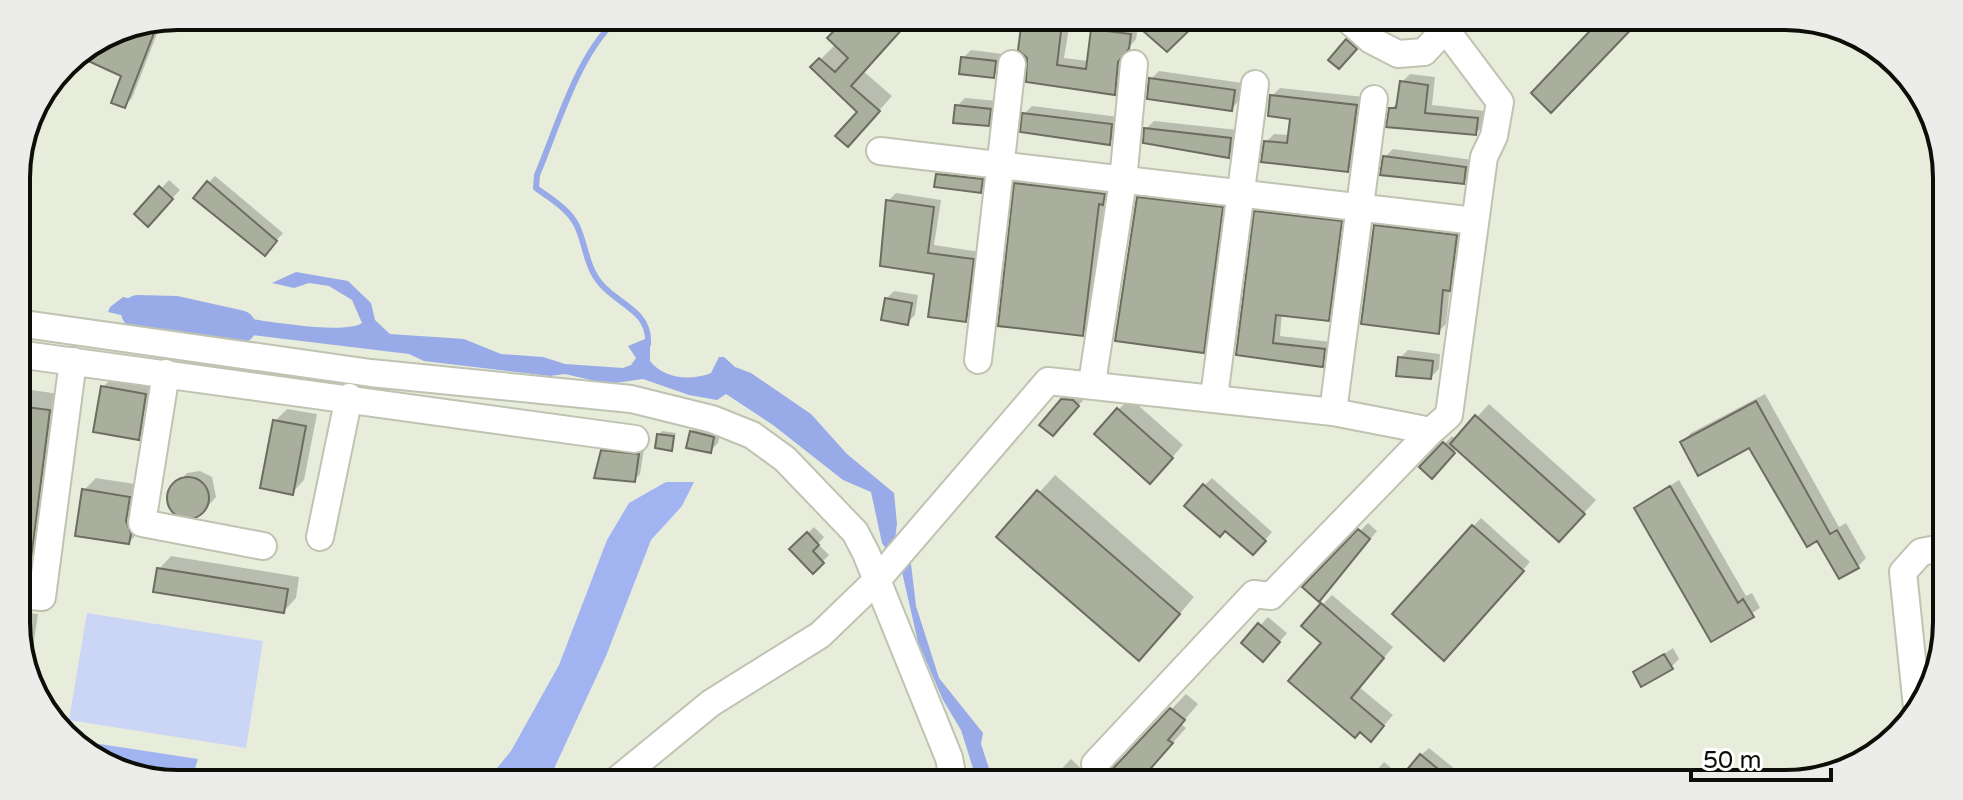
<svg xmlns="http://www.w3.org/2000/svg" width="1963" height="800" font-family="'Varela Round',sans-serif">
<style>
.green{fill:#cbd5f5}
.forest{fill:#a1b3f1}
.water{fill:#98aae7}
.shadow{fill:#0003}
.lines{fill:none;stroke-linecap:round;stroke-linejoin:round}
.stream{stroke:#98aae7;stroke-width:6}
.river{stroke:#98aae7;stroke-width:34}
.building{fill:#aaae9d;stroke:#6b6e5f;stroke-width:2}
.minor-casing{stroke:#bfc3b2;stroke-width:30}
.minor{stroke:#fff;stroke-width:26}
.rim{fill:none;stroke:#0d0e08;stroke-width:4}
</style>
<rect width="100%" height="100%" fill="#e8eddb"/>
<path class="green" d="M87 613 263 641 246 748 69 720Z"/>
<path class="forest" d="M666 482H694L682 506 651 540 606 656 547 784H484L511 751 559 665 607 540 629 503Z
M93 743 198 759 190 784C154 784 120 775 93 754Z
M331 776 374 784H318Z"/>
<path class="water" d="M296 272 348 281 371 303 375 320 390 334 464 339 501 354 543 357 565 364 623 368 631 365 636 358 628 346 645 339 650 340V361C664 379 691 381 711 373L719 357H724L735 367 751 373 811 414 847 454 894 493 897 524 895 539 911 564 916 606 939 678 983 733 981 744 994 784H978L961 730 943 700 918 642 902 572 882 543 871 492 843 480 773 425 726 394 717 400 689 395 643 379 608 384 565 374 550 376 424 361 409 354 187 327 202 309C229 316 342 337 362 323L352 300 329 286 309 283 294 288 272 283Z
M123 297 169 308 192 305 173 327 108 312 110 307Z"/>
<path class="shadow" d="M852 16H914L863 71 892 96 862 130 860 112 813 67 836 44Z
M1027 16H1071L1064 58 1089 61 1093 30 1101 22 1138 27 1136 39 1125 52 1122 85 1114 93 1029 58 1024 20Z
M139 24 158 31 132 98 124 106V75L88 59 99 39 116 28Z
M1355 33 1363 40 1347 59 1348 41Z
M971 50 1003 54 1002 68 994 76 963 58Z
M1159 71 1242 83 1239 101 1231 109 1151 79Z
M1410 74 1435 77 1432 105 1485 111 1484 125 1476 133 1391 109 1399 101 1402 82Z
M1280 88 1364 97 1355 162 1348 170 1266 142 1274 134 1290 135 1292 118 1272 96Z
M965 98 998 101 996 116 988 124 957 106Z
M1032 106 1119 117 1117 135 1109 143 1024 114Z
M1154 121 1238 130 1236 148 1228 155 1146 129Z
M1393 149 1473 160 1471 174 1463 182 1385 157Z
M946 167 990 172 988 183 980 190 938 175Z
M215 176 283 233 272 246 208 183Z
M1024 176 1112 186 1106 199 1090 326 1082 334 1016 184Z
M169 180 180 190 148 224 137 214Z
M1147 190 1230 200 1211 343 1203 351 1139 198Z
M896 193 941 200 934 245 980 252 974 312 966 320 888 201Z
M1264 204 1349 214 1336 311 1328 319 1282 313 1280 336 1332 342 1330 356 1322 364 1238 354 1256 212Z
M1383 218 1464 228 1457 281 1450 288 1446 324 1438 332 1376 226Z
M894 291 918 295 915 315 907 323 886 299Z
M1408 350 1440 354 1439 369 1431 377 1400 358Z
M115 375 158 382 151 425 138 438 103 387Z
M18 388 66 395 44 558 28 574 19 573Z
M1071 392 1086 397 1060 426 1063 400Z
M1765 394 1839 527 1846 523 1866 558 1857 567 1818 539 1750 445 1682 442 1691 433Z
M1130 398 1183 445 1162 469 1118 410Z
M1489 404 1596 500 1571 527 1458 448 1440 468 1422 467 1452 436 1456 440Z
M287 409 317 414 304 480 292 493 275 421Z
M699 424 721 429 718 443 710 451 691 432Z
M662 431 676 433 671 448 659 435Z
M609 445 644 449 640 474 634 480 602 451Z
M200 471 212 477 216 497 199 516 172 510 169 493 187 473Z
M1055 475 1194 597 1155 643 999 537Z
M96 478 141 485V530L129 542 84 490Z
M1212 478 1272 532 1261 545 1204 486Z
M1679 480 1746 596 1752 593 1760 608 1712 639 1636 508Z
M1481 518 1530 562 1452 650 1395 614Z
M1368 523 1377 531 1327 592 1305 587Z
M814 527 824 537 818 544 829 555 813 571 791 549Z
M171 556 299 577 296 598 284 611 159 569Z
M1332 595 1393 647 1359 687 1393 715 1381 729H1360L1322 605Z
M19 612 38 614 29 675 19 653Z
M1268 617 1287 633 1271 652 1244 643Z
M1673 648 1679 659 1671 667 1635 673Z
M1186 694 1198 704 1181 724 1186 728 1136 784H1047L1071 759 1095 782 1111 765 1122 761Z
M1429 748 1472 783 1471 784H1430L1421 755Z
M1384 762 1410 784H1364Z
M1512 769 1529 784H1498Z"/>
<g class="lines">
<path class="stream" d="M621 16C579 49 558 126 537 175L536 188C550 198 569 209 577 226 586 245 586 267 601 284 620 306 650 311 648 344"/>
<path class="river" d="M138 312 176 313 239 327"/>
</g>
<path class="building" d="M848 16H914L851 86 880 111 848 147 835 136 857 112 810 67 819 58 835 72 848 58 827 38Z
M1126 16H1204L1167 52Z
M1604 16H1644L1551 113 1531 93Z
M1022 19 1062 23 1057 65 1086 69 1091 29 1131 34 1129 49 1118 62 1115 95 1026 82 1027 58 1018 50Z
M159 20 125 108 111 103 121 76 86 60 96 41 116 28Z
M1346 39 1357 49 1339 69 1328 60Z
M961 57 996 61 994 78 959 74Z
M1149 78 1235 90 1232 111 1147 99Z
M1400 81 1428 85 1425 113 1478 118 1476 135 1386 127 1389 108H1396Z
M1270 95 1357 105 1348 172 1261 162 1264 141 1287 143 1290 119 1268 116Z
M955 105 991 109 989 126 953 123Z
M1022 113 1112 124 1110 145 1020 132Z
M1144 128 1231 138 1229 158 1143 143Z
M1383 156 1466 167 1464 184 1380 175Z
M936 174 983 179 981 193 934 187Z
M207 181 277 241 265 256 193 198Z
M1014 183 1105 194 1103 205 1099 204 1083 336 998 326Z
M159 186 173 199 148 227 134 214Z
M1137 197 1223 207 1204 353 1115 341Z
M886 200 934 207 928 253 974 259 966 322 928 317 934 274 880 266Z
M1254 211 1342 221 1329 321 1276 315 1273 343 1325 349 1323 367 1236 355Z
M1374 225 1457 235 1450 291 1443 290 1439 334 1361 324Z
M885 298 912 303 908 325 881 320Z
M1398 357 1433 361 1431 379 1396 376Z
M101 386 146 394 139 440 93 432Z
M1061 399 1073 400 1079 406 1053 436 1039 425Z
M1756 401 1830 534 1837 530 1859 568 1839 579 1817 541 1807 547 1749 448 1698 476 1680 442Z
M18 406 50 410 29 576 19 575Z
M1117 408 1173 458 1150 484 1094 434Z
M1475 415 1585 514 1559 542 1450 444Z
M273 420 306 426 293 495 260 488Z
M690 431 714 437 711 453 686 448Z
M657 434 674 436 672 451 655 448Z
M1443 442 1455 453 1432 479 1419 467Z
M601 450 639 454 635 482 594 478Z
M167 498a21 21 0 1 1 42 0a21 21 0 1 1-42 0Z
M1203 484 1266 541 1253 555 1225 531 1220 537 1184 506Z
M1670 486 1738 603 1743 599 1754 617 1711 642 1634 508Z
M82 489 130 497 126 521 131 534 129 544 75 536Z
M1037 490 1180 614 1139 661 996 537Z
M1472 525 1524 571 1444 661 1392 614Z
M1358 529 1370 539 1319 602 1302 587Z
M807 532 819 545 813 551 824 563 813 574 789 549Z
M157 568 288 589 284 613 153 592Z
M1321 603 1384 658 1351 698 1384 726 1371 742 1360 732 1355 738 1288 681 1321 643 1301 626Z
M1258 623 1280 642 1263 662 1241 643Z
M1664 654 1673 669 1641 687 1633 672Z
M1170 708 1185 720 1168 740 1173 743 1137 784H1090L1107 775Z
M1420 754 1456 784H1395Z"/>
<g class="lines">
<defs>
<path id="minor" d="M1344 16 1371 40 1398 54 1424 52 1455 19
M880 151 1475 221
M17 323 371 373 631 399 712 419 752 435 785 459 855 532 866 553 949 758 954 784
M17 354 635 439
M978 360 1012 64
M166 373 142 523 263 546
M1092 383 1123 181 1134 64
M1214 397 1255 84
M1333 412 1374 99
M320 537 349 397
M19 595 42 597 73 361
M1917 707 1903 572 1921 552 1947 547
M1095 764 1254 594 1271 596 1431 431
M612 784 711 703 820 635 877 580 1048 381 1333 412 1431 431 1449 415 1484 157 1494 136 1500 102 1446 30"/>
</defs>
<use href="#minor" class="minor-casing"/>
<use href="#minor" class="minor"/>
</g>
<path d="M0 0H1963V800H0ZM178 30H1785A148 148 0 0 1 1933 178V622A148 148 0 0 1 1785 770H178A148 148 0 0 1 30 622V178A148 148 0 0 1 178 30Z" fill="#ececeb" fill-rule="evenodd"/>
<path class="rim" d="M178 30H1785A148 148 0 0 1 1933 178V622A148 148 0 0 1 1785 770H178A148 148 0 0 1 30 622V178A148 148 0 0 1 178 30Z"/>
<path d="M1691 768v12h140v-12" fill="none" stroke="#0d0e08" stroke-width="4"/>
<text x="1703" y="768" font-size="24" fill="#0d0e08" stroke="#ffffff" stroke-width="6" paint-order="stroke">50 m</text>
</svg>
